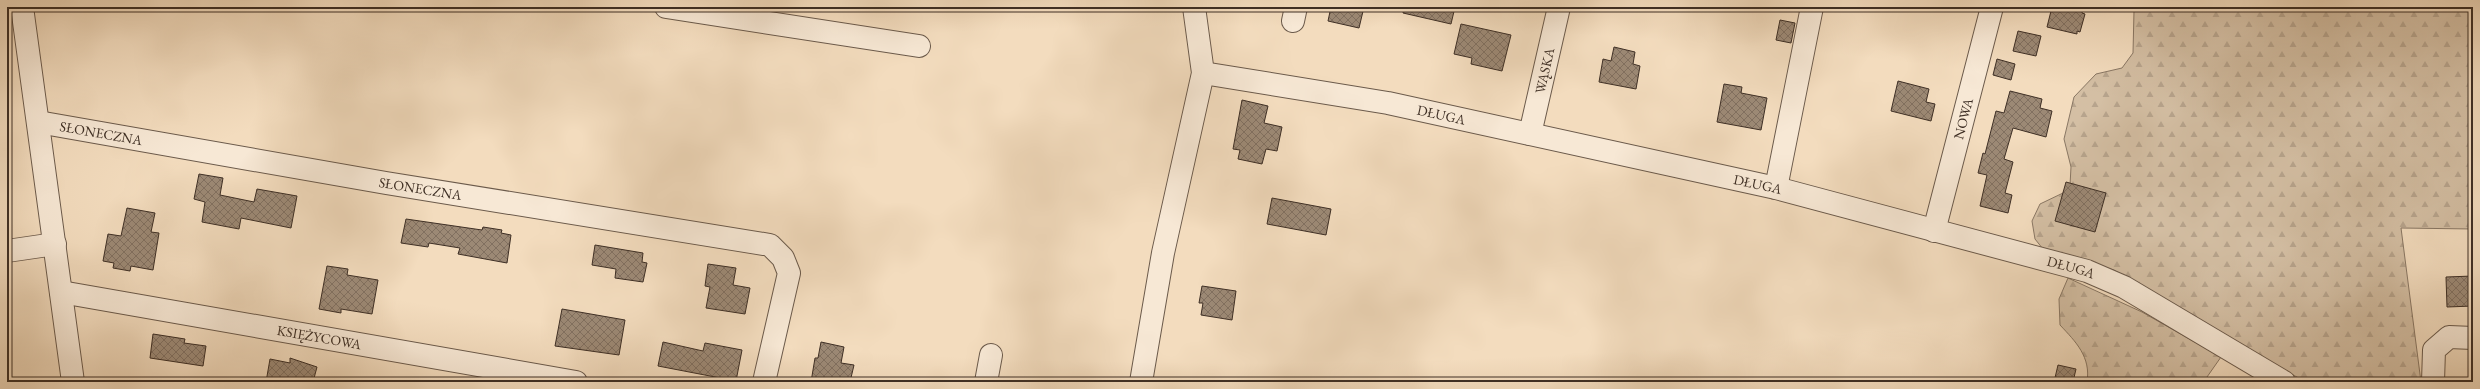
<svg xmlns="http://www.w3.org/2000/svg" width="2480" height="389" font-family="'EB Garamond',serif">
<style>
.forest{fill:url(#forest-firs);stroke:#897764}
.building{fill:url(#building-cross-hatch);stroke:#3e2f25}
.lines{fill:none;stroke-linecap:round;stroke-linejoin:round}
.minor-casing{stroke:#6b5a4b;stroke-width:24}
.minor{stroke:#f7e8d5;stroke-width:22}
.labels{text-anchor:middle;stroke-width:3;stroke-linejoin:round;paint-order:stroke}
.street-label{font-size:14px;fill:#3e2f25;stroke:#f7e8d5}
</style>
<defs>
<pattern id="forest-firs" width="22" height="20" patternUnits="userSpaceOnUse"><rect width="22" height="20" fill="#d4bfa4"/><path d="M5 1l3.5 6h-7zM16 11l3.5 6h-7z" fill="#b7a48d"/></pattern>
<pattern id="building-cross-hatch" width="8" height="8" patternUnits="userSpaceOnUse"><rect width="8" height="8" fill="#9c8975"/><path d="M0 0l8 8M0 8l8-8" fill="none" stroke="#817060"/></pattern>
</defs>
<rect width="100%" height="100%" fill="#f3dcbe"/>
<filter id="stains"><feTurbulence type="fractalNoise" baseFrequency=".005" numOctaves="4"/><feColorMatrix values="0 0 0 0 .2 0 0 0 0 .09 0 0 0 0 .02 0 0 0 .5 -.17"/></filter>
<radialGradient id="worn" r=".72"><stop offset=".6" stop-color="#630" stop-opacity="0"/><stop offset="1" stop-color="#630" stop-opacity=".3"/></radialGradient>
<path class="forest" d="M2136 7H2472L2473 229 2401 228 2421 382H2306L2240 346 2114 270 2043 249 2035 239 2032 221 2040 204 2063 193 2070 185 2071 167 2064 139 2074 97 2096 74 2122 68 2133 53 2134 11Z
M2068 278 2142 312 2221 357 2207 377V382H2087C2091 357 2076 342 2060 325L2059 299Z"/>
<path class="building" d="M1331 7H1364L1359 28 1328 21Z
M1404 7H1455L1451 24 1403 13Z
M2052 7H2083L2082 13 2085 14 2080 32 2077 31V34L2047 27Z
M1780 20 1795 23 1791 43 1776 40Z
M1461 24 1511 35 1502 71 1471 64 1472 58 1454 54Z
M2018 31 2041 36 2036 56 2013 51Z
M1614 47 1635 52 1633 64 1640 66 1636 89 1599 82 1603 59 1611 61Z
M1997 59 2015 64 2011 80 1993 75Z
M1898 81 1929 89 1926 102 1935 104 1931 121 1891 111Z
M1724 84 1742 87 1741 93 1767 98 1761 130 1717 122Z
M2010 91 2042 99 2040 108 2052 111 2046 137 2013 128 2004 159 2013 162 2005 193 2012 195 2008 213 1980 206 1987 175 1978 173 1983 153 1985 154 1996 111 2004 113Z
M1242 100 1268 106 1264 123 1282 127 1277 151 1266 149 1262 164 1238 159 1240 150 1233 149Z
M199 174 223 178 220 195 254 202 257 189 297 196 291 228 241 218 239 229 202 222 205 202 194 199Z
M2066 182 2106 193 2095 232 2055 221Z
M1272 198 1331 209 1326 235 1267 224Z
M127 208 155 213 151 232 159 233 153 270 131 266 130 271 113 268 114 263 103 261 108 234 121 236Z
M406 219 482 230 483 227 502 230 501 233 511 235 507 263 458 254 460 248 429 243 428 247 401 243Z
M595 245 643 253 642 262 647 263 643 282 615 278 616 269 592 265Z
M708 264 736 268 733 285 750 288 745 314 706 308 710 287 705 286Z
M327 266 348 269 347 275 378 280 372 314 341 309V313L319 309Z
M2473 276V306L2447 307 2446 277Z
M1202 286 1236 291 1232 320 1201 315 1203 303H1199Z
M562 309 625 320 619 355 555 346Z
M153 334 185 339 184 343 206 346 203 366 150 358Z
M663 342 703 351 705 343 742 350 736 381 658 366Z
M821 342 844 347 841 363 854 365 850 382H811L815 358H818Z
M290 358 317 367 313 382H266L270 359 290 363Z
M2058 365 2076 369 2073 382H2054Z"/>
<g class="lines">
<defs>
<g id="minor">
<path d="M22 7 73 382"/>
<path d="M666 7 919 46"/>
<path d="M1293 21 1296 7"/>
<path id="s1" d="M1203 73 1388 103 1776 188 2087 271 2124 287 2284 382"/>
<path id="s2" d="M38 122 386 183 770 245 783 258 789 273 764 382"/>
<path id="s3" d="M1530 134 1559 7"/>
<path d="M1776 188 1812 7"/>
<path id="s4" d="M1934 231 1992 7"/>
<path d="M7 251 55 244"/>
<path id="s5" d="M61 292 576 382"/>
<path d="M986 382 991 355"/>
<path d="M1141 382 1163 253 1203 73 1194 7"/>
<path d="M2433 382 2434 350 2449 337 2473 338"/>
</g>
</defs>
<use href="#minor" class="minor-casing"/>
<use href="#minor" class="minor"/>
</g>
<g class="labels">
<g class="street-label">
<text dy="5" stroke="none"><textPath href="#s3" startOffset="65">WĄSKA</textPath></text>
<text dy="5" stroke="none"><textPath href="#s1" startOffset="242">DŁUGA</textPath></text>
<text dy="5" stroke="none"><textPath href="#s4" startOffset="116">NOWA</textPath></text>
<text dy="5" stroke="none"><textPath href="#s2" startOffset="64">SŁONECZNA</textPath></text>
<text dy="5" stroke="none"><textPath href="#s1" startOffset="566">DŁUGA</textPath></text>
<text dy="5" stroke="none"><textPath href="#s2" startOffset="388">SŁONECZNA</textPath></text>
<text dy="5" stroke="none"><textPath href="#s1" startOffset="890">DŁUGA</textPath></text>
<text dy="5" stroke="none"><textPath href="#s5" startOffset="262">KSIĘŻYCOWA</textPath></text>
</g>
</g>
<rect width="2480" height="389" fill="none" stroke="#f3dcbe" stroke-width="24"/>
<rect x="8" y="8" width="2464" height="373" fill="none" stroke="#3e2f25" stroke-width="2"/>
<rect x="12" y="12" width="2456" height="365" fill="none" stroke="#3e2f25"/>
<rect width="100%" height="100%" filter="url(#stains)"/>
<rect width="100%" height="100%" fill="url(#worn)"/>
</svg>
